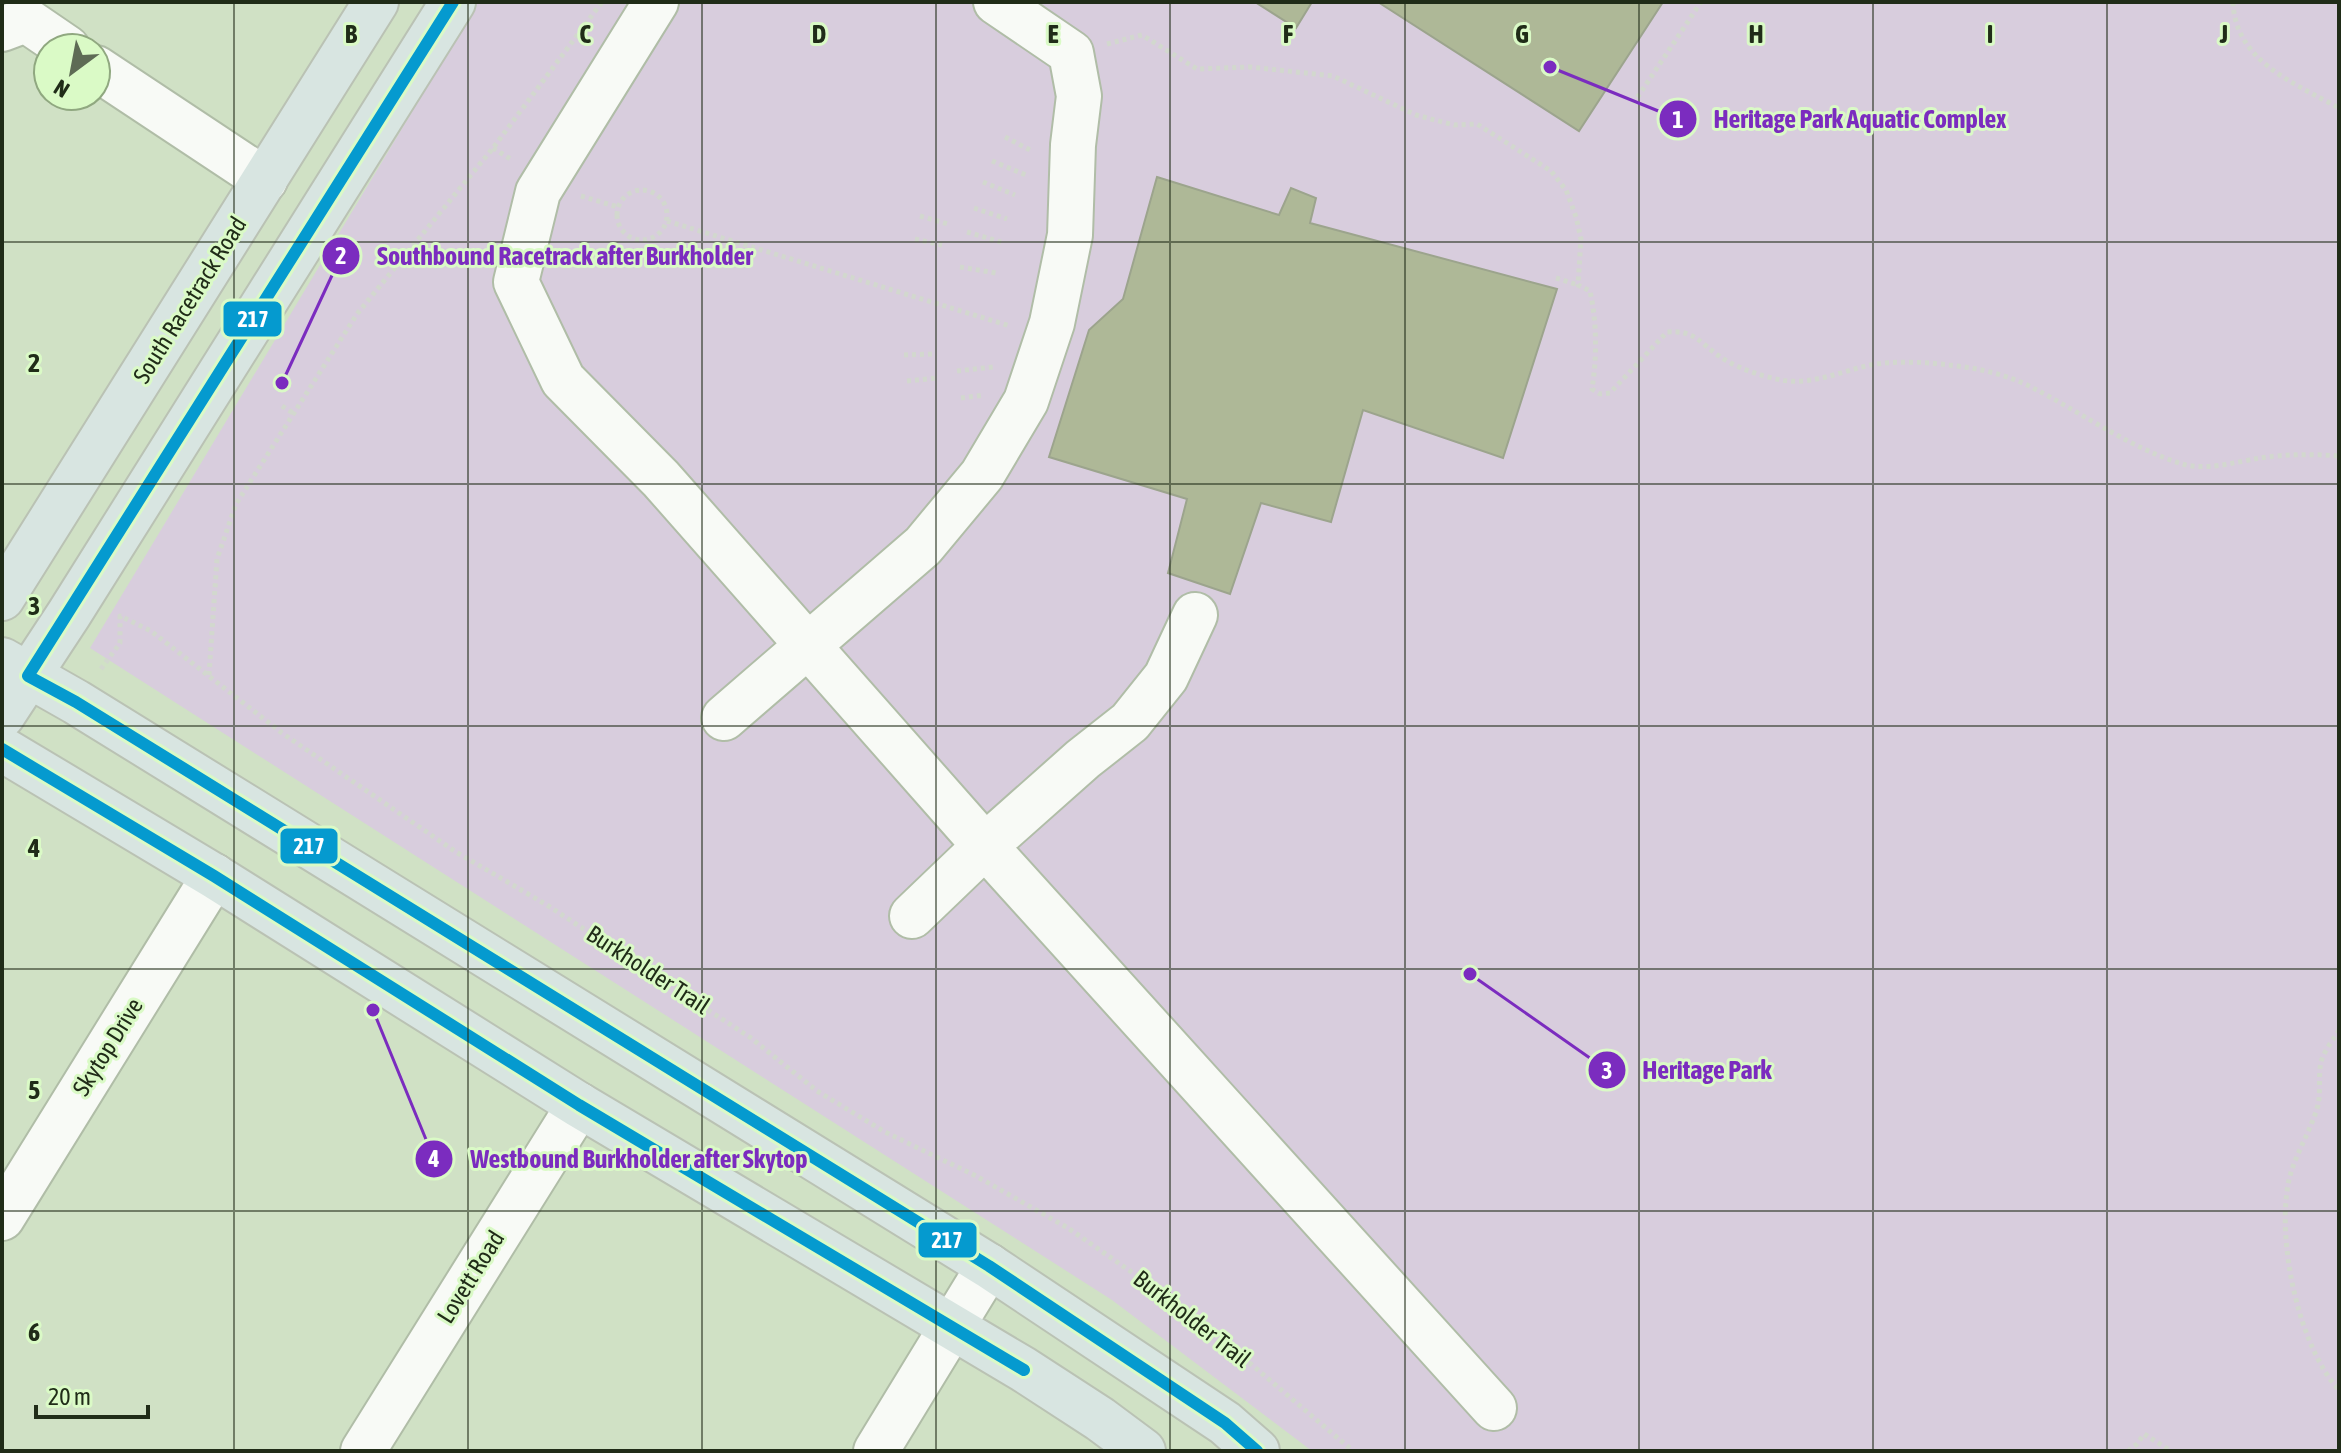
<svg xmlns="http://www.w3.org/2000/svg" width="2341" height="1453" font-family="'Asap Condensed',sans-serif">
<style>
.green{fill:#d8cddd}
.building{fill:#aeb897;stroke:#9ca48d;stroke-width:2}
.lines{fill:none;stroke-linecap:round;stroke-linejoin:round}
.minor-casing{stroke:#b0bda7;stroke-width:48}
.major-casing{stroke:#bac2b4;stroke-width:48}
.path{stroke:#d2d8ce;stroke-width:5;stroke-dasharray:4 4;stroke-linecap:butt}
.minor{stroke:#f8faf6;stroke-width:44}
.major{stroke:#d8e5e1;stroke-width:44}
.bus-1-casing{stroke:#dafac6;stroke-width:18}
.bus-1{stroke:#059acf;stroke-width:12}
.grid{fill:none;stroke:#202c18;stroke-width:2;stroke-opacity:0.55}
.labels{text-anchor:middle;stroke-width:6;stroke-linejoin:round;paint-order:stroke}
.street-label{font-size:24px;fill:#202c18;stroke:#dafac6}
.grid-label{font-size:26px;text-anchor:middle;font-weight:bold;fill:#202c18;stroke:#dafac6;stroke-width:6;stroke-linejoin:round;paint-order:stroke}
.leader{fill:none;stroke:#7b2cbf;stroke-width:3}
.callout-dot{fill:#7b2cbf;stroke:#dafac6;stroke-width:3}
.mark-label{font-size:24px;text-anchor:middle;font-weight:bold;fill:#fff}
.callout-label{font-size:26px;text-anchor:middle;font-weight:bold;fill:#7b2cbf;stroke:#dafac6;stroke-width:6;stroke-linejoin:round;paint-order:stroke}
.line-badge{stroke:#dafac6;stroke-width:3}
.badge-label{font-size:22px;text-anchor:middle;font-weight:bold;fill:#fff}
</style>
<rect width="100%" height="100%" fill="#d0e1c5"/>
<path class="green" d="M478 2H2339V1451H1312L1112 1300 90 648Z"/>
<path class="building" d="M1255 2H1312L1296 28Z
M1378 2H1663L1579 131Z
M1157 177 1279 215 1291 188 1316 198 1310 223 1557 289 1503 458 1363 410 1331 522 1261 503 1230 594 1168 573 1187 499 1049 457 1089 330 1123 299Z"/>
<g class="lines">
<defs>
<path id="minor" d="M656 2 538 192 516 282 563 380 661 479 985 846 1494 1408
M2 29 26 20 67 48
M96 68 265 180
M724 718 923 546 982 475 1026 401 1052 323 1070 235 1073 145 1079 96 1071 53 996 2
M912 916 985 846 1083 759 1130 722 1166 677 1195 615
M2 1218 214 876
M363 1451 579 1105
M876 1451 989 1266"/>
<path id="major" d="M2 598 376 2
M2 660 76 702 989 1266 1225 1423 1257 1451
M2 716 69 614 453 2
M2 749 214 876 579 1105 1023 1369 1100 1419 1143 1451"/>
</defs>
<use href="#minor" class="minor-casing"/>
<use href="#major" class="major-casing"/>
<path class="path" d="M2233 2C2235 61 2294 83 2339 108
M1107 44 1142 35 1197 69 1250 67 1333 76 1416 115 1454 125 1477 124 1551 171 1566 190 1576 217 1581 239 1578 285 1590 291C1597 323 1597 357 1592 389L1600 394 1610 393 1667 332C1695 330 1699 342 1719 356 1736 368 1761 376 1781 380 1813 386 1846 369 1876 364 1900 361 1925 362 1949 365 1977 368 2006 374 2031 387 2081 412 2128 447 2182 464 2206 471 2236 462 2260 458 2286 454 2313 454 2339 456
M1633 104 1701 2
M1005 137 1032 151
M493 148 512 160
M992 161 1026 175
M983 182 1015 195
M617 215a25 25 0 1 1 50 0a25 25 0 1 1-50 0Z
M581 196 618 207
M974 208 1007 219
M920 216 948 224
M667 221 1010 326
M967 232 1001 242
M915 239 942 245
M960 267 996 273
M1556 278 1578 285
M904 355 935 354
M957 371 993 367
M907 381 937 378
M961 398 984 395
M282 406 293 413
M101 669 120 643V616L151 631 282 733 456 852 547 905 751 1038 817 1091 885 1132 976 1176 1068 1228 1146 1282 1252 1365 1353 1451
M209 675 217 559 236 504 357 314 493 148 602 2
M2339 1030C2333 1040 2324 1051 2321 1062 2318 1076 2321 1091 2318 1105 2311 1131 2295 1154 2289 1180 2276 1238 2298 1346 2339 1390
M2128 1451 2137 1444 2144 1434 2171 1451"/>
<use href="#minor" class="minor"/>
<use href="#major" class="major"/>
<defs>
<path id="bus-1" d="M453 2 28 676 76 702 989 1266 1225 1423 1257 1451
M2 749 214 876 579 1105 1024 1370"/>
</defs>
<use href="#bus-1" class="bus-1-casing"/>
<use href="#bus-1" class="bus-1"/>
</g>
<path class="grid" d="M234 2V1451M468 2V1451M702 2V1451M936 2V1451M1170 2V1451M1405 2V1451M1639 2V1451M1873 2V1451M2107 2V1451M2 242H2339M2 484H2339M2 726H2339M2 969H2339M2 1211H2339"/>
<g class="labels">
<g class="street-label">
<text transform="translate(190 300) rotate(-58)" y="8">South Racetrack Road</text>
<text transform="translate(648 970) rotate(33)" y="8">Burkholder Trail</text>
<text transform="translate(108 1047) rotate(-58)" y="8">Skytop Drive</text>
<text transform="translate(471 1277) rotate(-58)" y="8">Lovett Road</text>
<text transform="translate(1192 1319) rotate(38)" y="8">Burkholder Trail</text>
</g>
</g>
<g class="grid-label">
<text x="351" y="43">B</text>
<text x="585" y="43">C</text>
<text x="819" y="43">D</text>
<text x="1053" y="43">E</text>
<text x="1288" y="43">F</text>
<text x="1522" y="43">G</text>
<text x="1756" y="43">H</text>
<text x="1990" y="43">I</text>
<text x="2224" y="43">J</text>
<text x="34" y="372">2</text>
<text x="34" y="615">3</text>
<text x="34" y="857">4</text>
<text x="34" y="1099">5</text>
<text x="34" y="1341">6</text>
</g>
<path class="leader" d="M1550 67L1678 119M282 383L341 256M1470 974L1607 1070M373 1010L434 1159"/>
<g class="callout-dot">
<circle cx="1550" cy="67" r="8"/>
<circle cx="282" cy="383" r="8"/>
<circle cx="1470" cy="974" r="8"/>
<circle cx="373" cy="1010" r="8"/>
<circle cx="1678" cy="119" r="20"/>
<circle cx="341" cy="256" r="20"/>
<circle cx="1607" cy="1070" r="20"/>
<circle cx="434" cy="1159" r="20"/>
</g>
<g class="mark-label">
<text x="1678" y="128">1</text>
<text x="341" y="264">2</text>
<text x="1607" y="1079">3</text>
<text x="434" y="1167">4</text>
</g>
<g class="callout-label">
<text x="1860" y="128">Heritage Park Aquatic Complex</text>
<text x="565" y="265">Southbound Racetrack after Burkholder</text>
<text x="1707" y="1079">Heritage Park</text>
<text x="639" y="1168">Westbound Burkholder after Skytop</text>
</g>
<g class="line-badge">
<rect x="222" y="300" width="61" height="38" rx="8" fill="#059acf"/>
<rect x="279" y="827" width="60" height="38" rx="8" fill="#059acf"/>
<rect x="917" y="1221" width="61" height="38" rx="8" fill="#059acf"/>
</g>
<g class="badge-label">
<text x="253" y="327">217</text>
<text x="309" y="854">217</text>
<text x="947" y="1248">217</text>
</g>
<rect width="2341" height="1453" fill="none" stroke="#202c18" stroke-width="8"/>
<g transform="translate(72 72) rotate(212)"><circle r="38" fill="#dafac6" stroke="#90a880" stroke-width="2"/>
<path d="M0-6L14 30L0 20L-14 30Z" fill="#5e6b55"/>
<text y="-12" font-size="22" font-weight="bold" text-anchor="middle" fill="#202c18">N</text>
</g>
<path d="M36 1405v12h112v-12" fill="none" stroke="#202c18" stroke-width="4"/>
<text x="48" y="1405" font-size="24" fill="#202c18" stroke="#dafac6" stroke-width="6" paint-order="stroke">20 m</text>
</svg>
